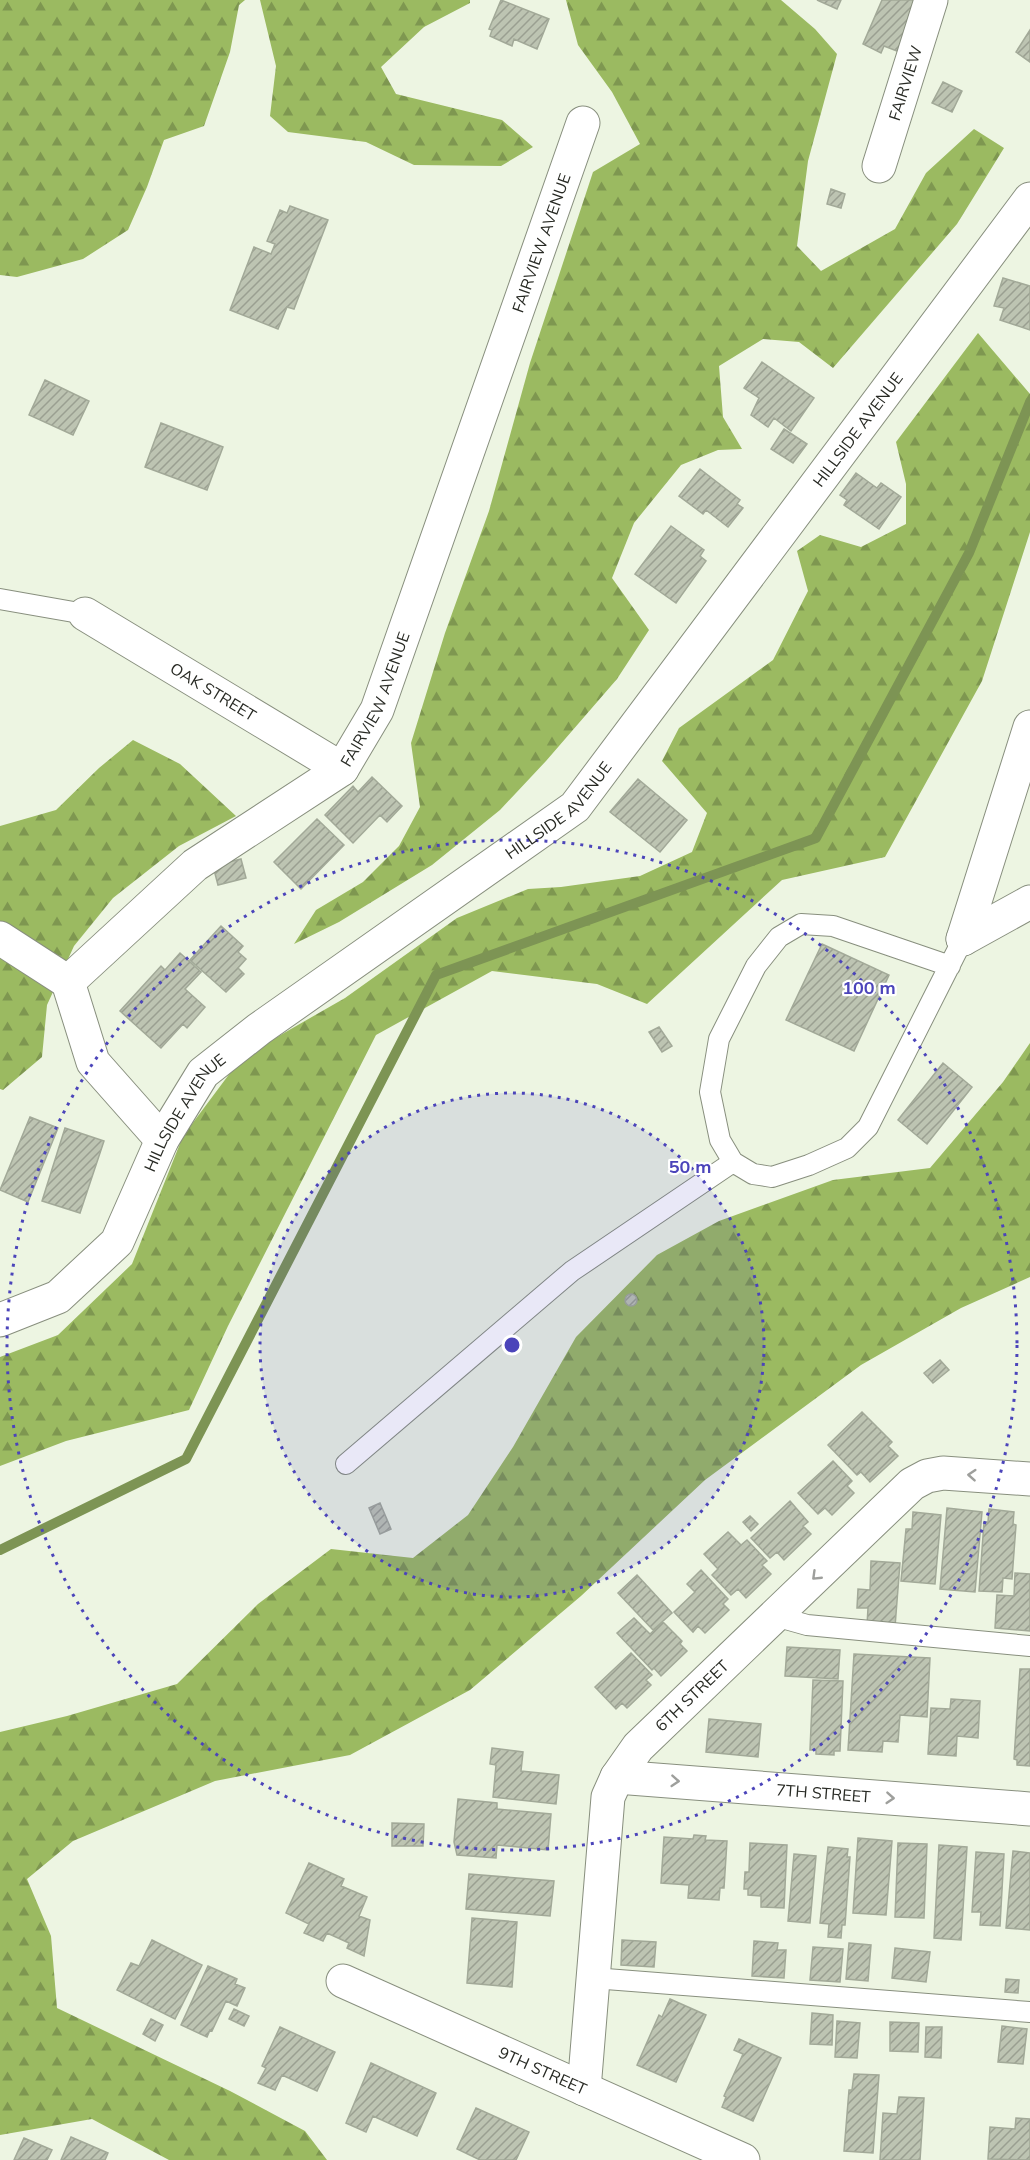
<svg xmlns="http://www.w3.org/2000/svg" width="1030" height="2160" font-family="Mulish,sans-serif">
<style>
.forest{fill:url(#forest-firs)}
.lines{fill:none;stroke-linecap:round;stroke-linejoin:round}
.stream{stroke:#7d9454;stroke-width:10}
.building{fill:url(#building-hatch);stroke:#a2a998;stroke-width:1.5}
.service-casing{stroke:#888f7e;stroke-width:22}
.minor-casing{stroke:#888f7e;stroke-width:35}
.service{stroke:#fff;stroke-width:20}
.minor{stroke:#fff;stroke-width:33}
.oneway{stroke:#9e9f9c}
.ring{fill:none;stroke:#4b44ba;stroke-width:3;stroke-dasharray:3 6}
.labels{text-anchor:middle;stroke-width:4.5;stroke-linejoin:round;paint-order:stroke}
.street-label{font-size:16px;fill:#282a24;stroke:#fff}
.centre{fill:#4b44ba;stroke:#fff;stroke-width:3}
.ring-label{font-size:18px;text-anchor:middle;font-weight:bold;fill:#4b44ba;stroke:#fff;stroke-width:4.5;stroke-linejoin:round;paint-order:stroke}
</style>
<defs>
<pattern id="forest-firs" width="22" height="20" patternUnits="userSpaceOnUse" patternTransform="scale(1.5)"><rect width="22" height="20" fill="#9bba61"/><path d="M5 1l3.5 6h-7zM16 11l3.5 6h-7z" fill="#7e9750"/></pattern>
<pattern id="building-hatch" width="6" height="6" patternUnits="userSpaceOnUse" patternTransform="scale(1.5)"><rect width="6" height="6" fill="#bdc4b2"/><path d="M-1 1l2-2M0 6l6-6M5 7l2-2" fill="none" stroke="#9a9f91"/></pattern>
</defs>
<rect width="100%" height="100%" fill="#edf5e2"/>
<path class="forest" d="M0 0H245L239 5 230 52 204 126 164 140 147 187 128 230 83 259 17 277 0 275Z
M260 0H470V3L424 27 381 67 396 94 502 120 533 147 501 166 414 165 366 142 288 132 270 116 276 66Z
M566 0H781L815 29 837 54 808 161 797 246 821 271 895 229 926 173 974 129 1004 148 957 224 833 368 799 342 763 339 719 366 723 417 742 449 718 450 681 465 634 523 612 578 649 630 617 679 546 761 500 810 432 865 339 922 294 944 316 910 363 882 399 846 420 807 411 743 445 633 489 511 530 363 593 172 640 144 612 92 578 45Z
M978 333 1030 394V532L982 681 885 857 782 880 647 1004 597 984 492 971 376 1035 228 1326 189 1410 66 1441 0 1466V1357L58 1335 132 1264 183 1136 242 1057 345 998 457 918 528 889 561 887 640 876 692 852 707 813 662 761 679 728 773 660 808 591 797 551 820 535 861 547 906 524V484L896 442Z
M133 740 180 764 236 816 179 846 113 898 74 946 47 1005 42 1057 3 1090 0 1089V826L56 810 99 768Z
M1030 1043V1277L961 1308 861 1365 705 1480 581 1596 470 1690 350 1755 215 1781 73 1841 27 1879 51 1936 57 2008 230 2091 305 2131 327 2160H169L92 2119 0 2135V1732L67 1716 177 1684 258 1604 331 1549 413 1558 468 1515 513 1447 576 1337 657 1255 719 1221 833 1180 930 1168 1003 1082Z"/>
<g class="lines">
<path class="stream" d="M0 1550 186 1459 436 975 816 838 969 553 1030 402"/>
</g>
<path class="building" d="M501 0 549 19 537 49 514 39 512 46 490 36 492 30 489 29Z
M817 0H841L837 9Z
M882 0H919L897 51 884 46 881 53 863 44Z
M1030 30V62L1016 52Z
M943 82 962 91 952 112 932 103Z
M831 189 845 194 841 208 827 204Z
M290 206 328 220 294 309 287 307 278 329 230 310 254 247 271 254 275 244 267 241 280 210 287 213Z
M1003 278 1030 286V330L1000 320 1004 308 994 306Z
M762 362 814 398 791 431 774 418 768 427 751 415 759 398 744 388Z
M45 380 89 401 73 435 29 415Z
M161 423 223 447 207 490 145 467Z
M784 429 807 444 793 463 771 449Z
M700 469 740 500 737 504 743 508 728 527 706 510 703 514 679 496Z
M856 473 877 488 881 483 901 497 879 529 844 505 847 500 840 495Z
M671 526 704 550 700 556 706 561 676 603 635 574Z
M372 777 402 806 387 822 380 815 353 843 325 815 353 786 358 792Z
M638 779 687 820 660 852 610 812Z
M317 819 344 845 301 889 274 862Z
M241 859 246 878 218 885 213 866Z
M221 926 243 946 238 952 246 959 238 968 244 974 226 992 190 960Z
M822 944 889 975 854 1051 786 1020Z
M180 953 201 972 185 989 205 1007 187 1028 183 1024 161 1048 120 1011 161 966 165 970Z
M659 1027 672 1046 662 1052 649 1032Z
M943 1063 972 1087 927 1144 898 1120Z
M30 1117 58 1128 28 1202 0 1190Z
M65 1128 104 1141 80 1213 42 1201Z
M625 1300a6 6 0 1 1 12 0a6 6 0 1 1-12 0Z
M940 1360 949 1370 933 1383 924 1373Z
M862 1412 892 1442 888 1446 898 1456 870 1482 861 1472 857 1475 828 1445Z
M833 1461 852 1481 847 1486 854 1493 832 1515 825 1508 818 1514 798 1493Z
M790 1501 808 1522 803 1526 811 1534 784 1560 777 1552 770 1558 751 1538Z
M380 1503 391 1529 380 1534 369 1508Z
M947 1508 982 1512 975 1592 940 1589Z
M989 1509 1014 1512 1013 1524 1016 1525 1012 1579 1003 1578 1002 1592 979 1591 984 1522H988Z
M913 1512 941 1515 935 1584 901 1581 906 1529H912Z
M750 1516 758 1524 751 1531 743 1522Z
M728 1532 741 1545 747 1540 767 1561 762 1565 771 1574 746 1598 738 1589 731 1595 712 1575 718 1569 704 1554Z
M871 1561 900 1563 895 1627 867 1625 868 1608H857L858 1589 870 1590Z
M701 1570 728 1599 723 1604 729 1610 705 1633 698 1626 693 1632 674 1612 695 1592 687 1584Z
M1015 1573 1030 1574V1631L995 1628 997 1595 1014 1596Z
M637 1575 672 1613 653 1630 618 1593Z
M634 1618 650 1634 663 1622 682 1641 680 1644 687 1651 661 1676 654 1668 652 1670 617 1633Z
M787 1647 840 1650 838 1679 785 1676Z
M631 1653 652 1675 646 1680 651 1685 627 1708 622 1703 616 1709 595 1687Z
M854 1654 930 1658 927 1717 900 1715 898 1742 883 1741 882 1752 848 1750Z
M1020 1669H1030V1766L1017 1765V1760L1014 1759Z
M813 1680 843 1681 840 1751H834V1755L816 1754V1750H810Z
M951 1699 980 1701 978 1738 957 1736 956 1756 928 1754 931 1708 950 1709Z
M709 1719 761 1724 758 1757 706 1752Z
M492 1748 523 1752 521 1771 559 1775 556 1804 493 1797 496 1765 490 1764Z
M458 1799 497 1803V1809L551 1814 548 1850 497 1845 496 1858 457 1855 454 1842Z
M392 1823 424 1824 423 1846H392Z
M694 1835 706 1836 705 1840 727 1841 724 1888H720L719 1900 688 1898 689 1885 661 1883 664 1837 693 1839Z
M858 1838 892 1841 886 1915 853 1913Z
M750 1843 787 1845 784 1908 761 1907V1896L748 1895V1889H744L745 1872H749Z
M898 1843 927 1844 924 1918 895 1917Z
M939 1845 967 1847 961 1940 934 1938Z
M828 1847 848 1849 847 1857H850L845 1925H842L841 1938 828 1937 829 1924 820 1923Z
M1013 1851 1030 1853V1930L1006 1928Z
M976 1852 1004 1854 1000 1926 980 1925 981 1912H972Z
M794 1854 816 1856 810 1923 788 1921Z
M309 1863 344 1879 341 1886 367 1897 359 1916 370 1920 364 1956 347 1948 349 1943 327 1933 323 1941 304 1933 309 1924 286 1913Z
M469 1874 554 1881 550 1916 466 1909Z
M472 1918 517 1922 512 1987 467 1983Z
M152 1940 202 1965 175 2019 117 1990 131 1963 139 1966Z
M622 1940 656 1942 654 1967 621 1965Z
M754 1941 778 1943 777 1950H786L784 1978 752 1976Z
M849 1943 871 1945 868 1981 846 1979Z
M813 1947 843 1949 840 1982 810 1980Z
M895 1948 930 1952 926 1982 892 1978Z
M208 1966 237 1979 235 1984 245 1988 237 2006 226 2001 212 2031 210 2030 207 2037 181 2025Z
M1006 1979 1019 1980 1018 1993 1005 1992Z
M670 1999 706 2015 676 2082 637 2065 659 2015 662 2017Z
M234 2009 249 2016 244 2026 229 2019Z
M812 2013 833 2015 832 2045 810 2044Z
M151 2019 163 2025 155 2041 143 2034Z
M837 2021 860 2023 857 2058 835 2057Z
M890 2022 919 2023 918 2052 890 2051Z
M1002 2026 1027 2029 1023 2064 998 2062Z
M280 2027 335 2052 317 2091 282 2075 275 2090 258 2083 266 2068 262 2066Z
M926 2027H942L941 2058 925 2057Z
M739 2039 781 2058 753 2121 722 2107 726 2097 724 2096 743 2054 734 2050Z
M371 2063 436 2093 417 2136 373 2116 366 2132 346 2123Z
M854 2074 879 2075 873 2153 844 2151 849 2090H852Z
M899 2097 924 2098 920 2160H880L883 2113 897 2114Z
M476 2108 529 2132 516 2160H480L457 2149Z
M1016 2118 1030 2119V2160L988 2159 990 2127 1015 2129Z
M71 2137 108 2153 105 2160H61Z
M24 2138 52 2150 47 2160H14Z"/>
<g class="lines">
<defs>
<path id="service" d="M0 599 85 614
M950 966 833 926 801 924 779 937 756 966 719 1039 710 1092 720 1140 733 1162 753 1174 772 1177 809 1165 847 1148 868 1127 963 939
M346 1464 572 1271 733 1162
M775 1616 807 1625 1030 1646
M593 1978 1030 2012"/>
<g id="minor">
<path id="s1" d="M879 166 931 0"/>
<path id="s2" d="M85 614 342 769"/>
<path d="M0 938 68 982"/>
<path d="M963 939 1030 727"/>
<path d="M963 939 1030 902"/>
<path id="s3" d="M68 982 195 865 342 769 377 710 583 123"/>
<path d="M68 982 93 1062 162 1140"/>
<path id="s4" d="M0 1320 58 1297 117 1242 162 1140 203 1073 259 1029 575 807 1030 199"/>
<path id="s5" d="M617 1777 1030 1809"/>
<path id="s6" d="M343 1981 743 2160"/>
<path id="s7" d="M584 2089 608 1797 617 1777 638 1747 912 1484 927 1476 943 1473 1030 1479"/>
</g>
</defs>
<use href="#service" class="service-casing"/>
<use href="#minor" class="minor-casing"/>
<use href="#service" class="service"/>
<use href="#minor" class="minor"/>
</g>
<defs><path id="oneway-chevron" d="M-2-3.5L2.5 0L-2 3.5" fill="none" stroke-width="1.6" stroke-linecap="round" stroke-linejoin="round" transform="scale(1.5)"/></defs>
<g class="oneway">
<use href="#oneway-chevron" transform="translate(972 1475) rotate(-176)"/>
<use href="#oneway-chevron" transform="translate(816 1576) rotate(136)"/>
<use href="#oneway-chevron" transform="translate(675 1781) rotate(4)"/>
<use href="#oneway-chevron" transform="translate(890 1798) rotate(4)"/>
</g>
<circle cx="512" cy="1345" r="252" fill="#4b44ba" fill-opacity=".12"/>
<g class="ring">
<circle cx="512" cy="1345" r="252"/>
<circle cx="512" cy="1345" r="505"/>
</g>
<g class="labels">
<g class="street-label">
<text dy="6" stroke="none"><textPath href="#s1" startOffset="87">FAIRVIEW</textPath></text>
<text dy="6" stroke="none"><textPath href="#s3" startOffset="912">FAIRVIEW AVENUE</textPath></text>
<text dy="6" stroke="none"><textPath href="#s4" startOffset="1262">HILLSIDE AVENUE</textPath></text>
<text dy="6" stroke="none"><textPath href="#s2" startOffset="150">OAK STREET</textPath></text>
<text dy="6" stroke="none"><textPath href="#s3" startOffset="426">FAIRVIEW AVENUE</textPath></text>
<text dy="6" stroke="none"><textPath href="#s4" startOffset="776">HILLSIDE AVENUE</textPath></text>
<text dy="6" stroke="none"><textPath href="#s4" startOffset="290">HILLSIDE AVENUE</textPath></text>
<text dy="6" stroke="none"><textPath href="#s7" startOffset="426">6TH STREET</textPath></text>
<text dy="6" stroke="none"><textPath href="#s5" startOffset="207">7TH STREET</textPath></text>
<text dy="6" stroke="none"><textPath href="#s6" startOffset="219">9TH STREET</textPath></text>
</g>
</g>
<circle cx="512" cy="1345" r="9" class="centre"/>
<g class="ring-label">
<text x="869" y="994">100 m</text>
<text x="690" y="1173">50 m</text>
</g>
</svg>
